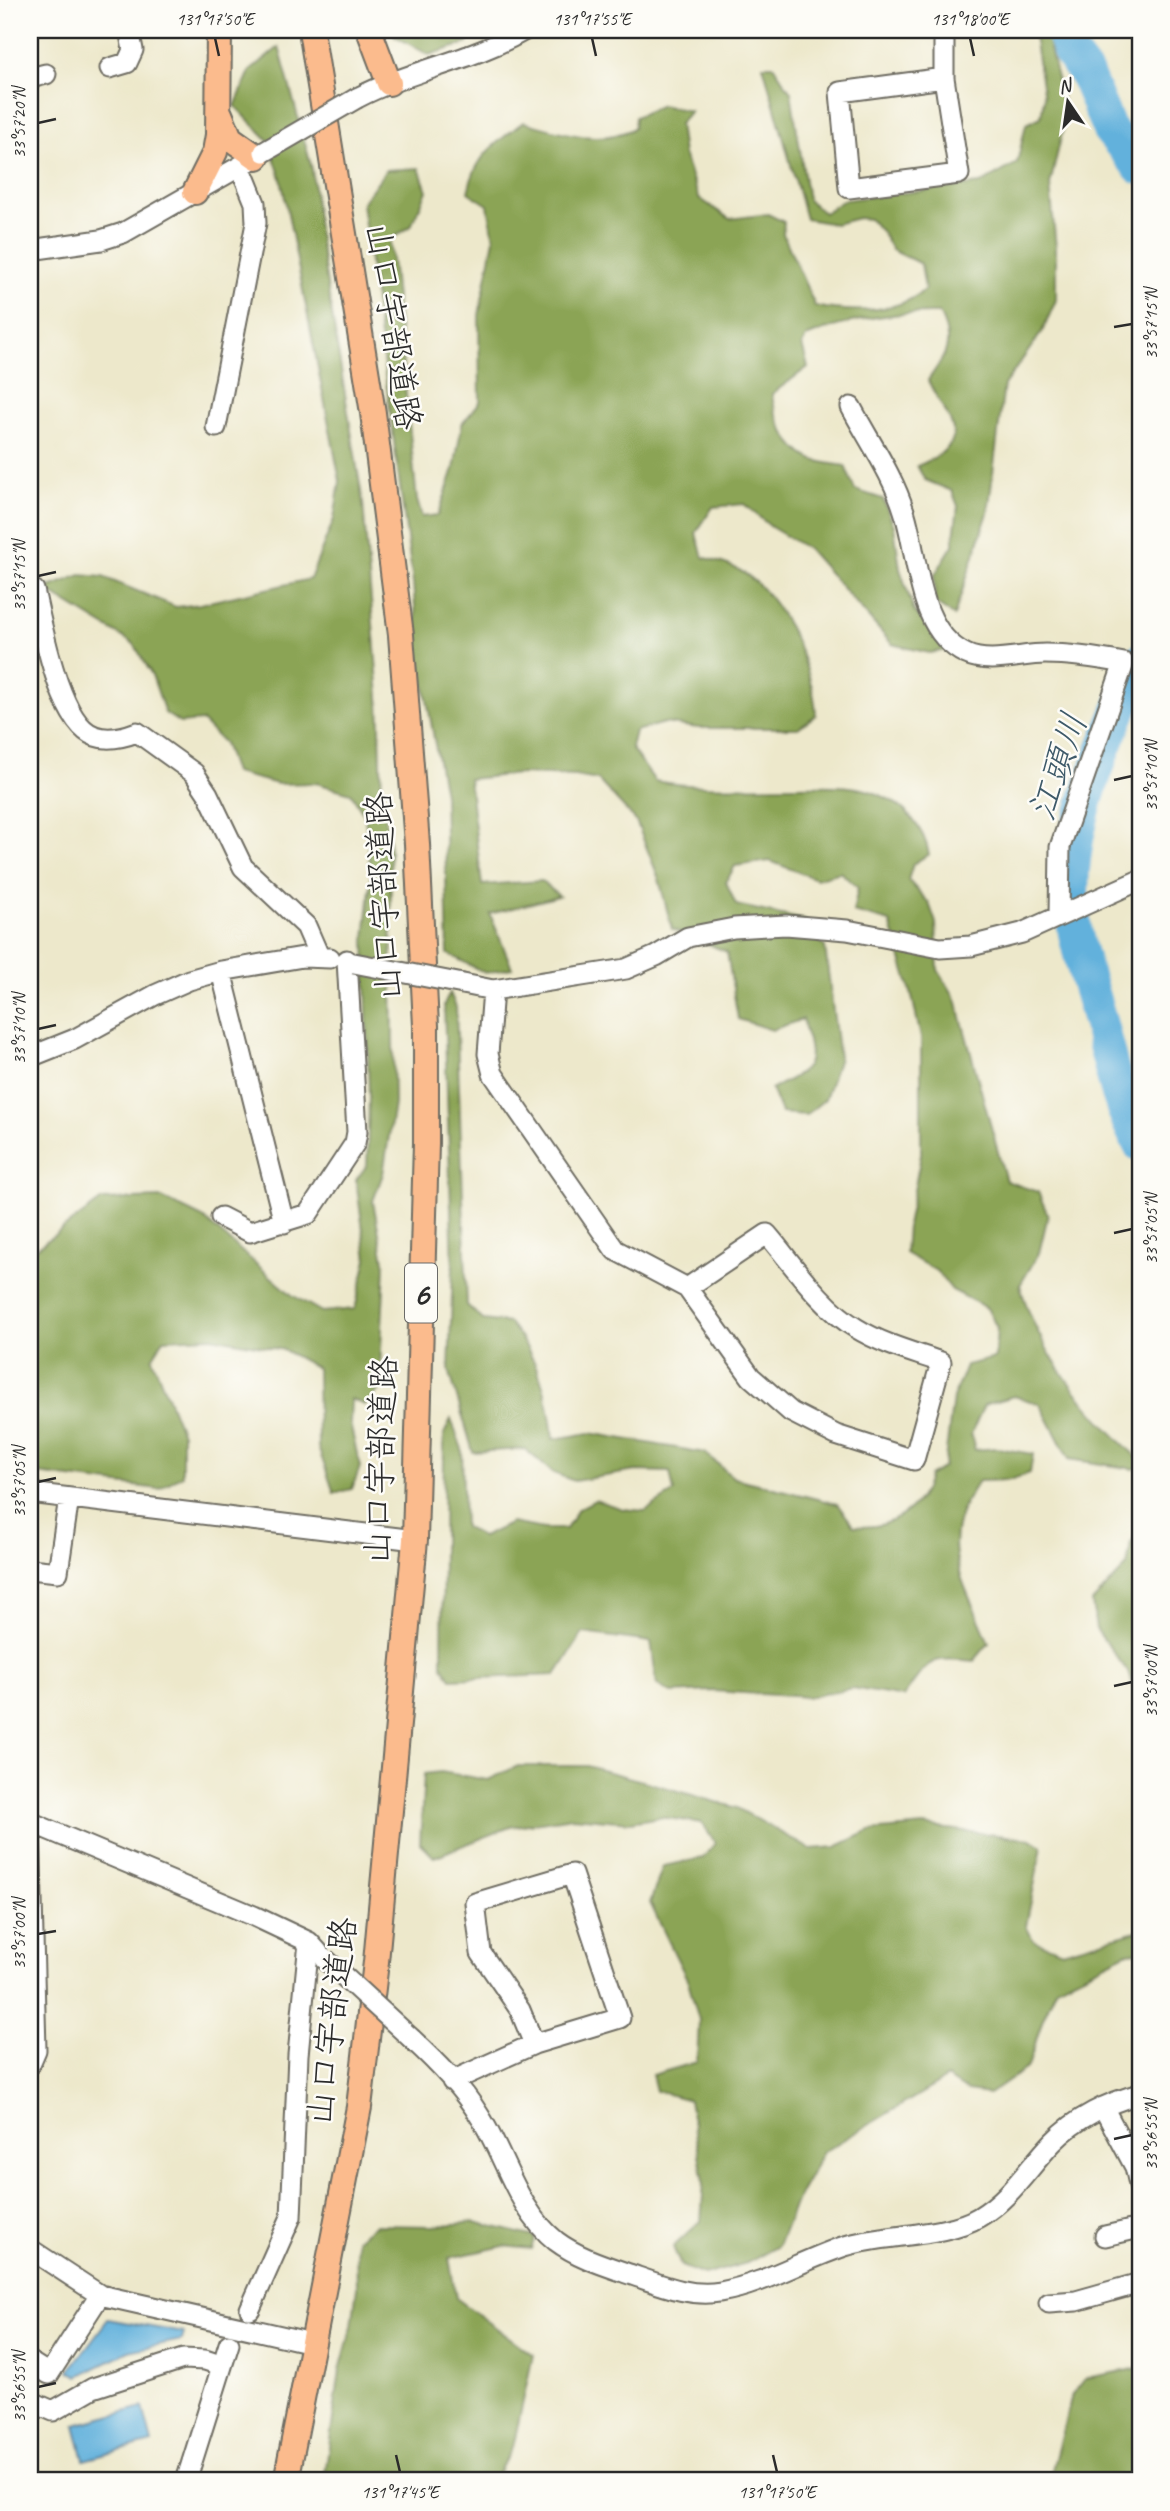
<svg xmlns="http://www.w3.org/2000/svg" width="1170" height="2511" font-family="Caveat,'Klee One',sans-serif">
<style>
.forest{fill:#8ba455;stroke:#5b6840;stroke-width:2}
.water{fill:#62b1dc;stroke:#466e84;stroke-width:2}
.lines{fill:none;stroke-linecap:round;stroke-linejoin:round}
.river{stroke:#62b1dc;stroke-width:35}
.minor-casing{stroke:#6f6d63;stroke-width:23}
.major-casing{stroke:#6f6d63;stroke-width:28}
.minor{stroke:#fff;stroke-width:19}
.major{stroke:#fbbb8d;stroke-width:24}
.minor-bridge-casing{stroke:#6f6d63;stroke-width:23;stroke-linecap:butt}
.minor-bridge{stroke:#fff;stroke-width:19}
.ticks{fill:none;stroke:#2b2b2b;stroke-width:2.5}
.labels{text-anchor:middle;stroke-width:5;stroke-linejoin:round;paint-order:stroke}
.shield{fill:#fdfcf7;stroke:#6a6a68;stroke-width:2}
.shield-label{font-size:33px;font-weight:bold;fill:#2b2b2b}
.street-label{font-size:35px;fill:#2b2b2b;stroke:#fdfcf7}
.water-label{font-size:37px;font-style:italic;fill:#3e5a69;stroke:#fdfcf7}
.neatline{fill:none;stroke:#2b2b2b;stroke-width:2.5}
.ticks-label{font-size:18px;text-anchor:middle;fill:#2b2b2b}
</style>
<rect width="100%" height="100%" fill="#fdfcf7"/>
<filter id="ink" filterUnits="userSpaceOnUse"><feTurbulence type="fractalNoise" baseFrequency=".0143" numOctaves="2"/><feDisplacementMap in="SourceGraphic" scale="14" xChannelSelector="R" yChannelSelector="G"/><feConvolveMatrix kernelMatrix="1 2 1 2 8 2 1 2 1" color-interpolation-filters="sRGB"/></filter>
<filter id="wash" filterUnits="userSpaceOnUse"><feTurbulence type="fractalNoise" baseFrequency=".00686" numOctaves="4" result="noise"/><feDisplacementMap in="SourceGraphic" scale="28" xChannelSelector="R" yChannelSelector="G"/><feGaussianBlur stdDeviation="1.57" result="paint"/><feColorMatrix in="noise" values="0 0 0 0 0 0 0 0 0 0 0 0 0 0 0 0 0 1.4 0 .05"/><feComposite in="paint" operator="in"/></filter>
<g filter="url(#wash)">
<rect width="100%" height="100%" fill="#ede8cb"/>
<path class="forest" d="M392 30H465L468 43 429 55 395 36Z
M1033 30H1051L1049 44 1066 116 1050 185 1056 248V300L1042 332 1004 385 988 513 954 616 935 603 934 576 953 545 958 506 952 491 925 480 917 466C980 440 946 421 928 380 946 355 955 343 939 313 893 312 848 319 806 337L802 345 808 367 772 394C774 417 788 448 811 459 821 463 834 464 845 466L855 490 883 499 894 526 900 569 914 611 947 650 929 653 892 644 808 549 771 527 744 504 713 507 696 533 703 557C714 561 729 564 739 570 781 593 814 670 816 715L798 728H698L664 723 635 731 631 748 655 781C701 789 748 786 795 786 822 786 855 783 880 795 906 806 924 828 929 854L913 864 908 880 929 903 936 923 938 970 956 999 1006 1181 1038 1192 1048 1215 1039 1253 1020 1285C1039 1355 1088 1412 1140 1460V1466L1134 1469 1069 1459 1040 1404 1014 1396 984 1405 971 1434 975 1450 997 1448 1033 1454 1030 1473 1010 1480 979 1481C932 1544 965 1582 989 1643L974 1661C926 1657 931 1659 903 1697L852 1688 809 1697 712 1691 671 1693 657 1685 651 1642 583 1633 556 1675 451 1679 442 1664 444 1434 451 1419 462 1449 464 1527 482 1537 511 1523 544 1529H566L578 1509 595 1500 623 1509 645 1511 674 1492 670 1472 636 1471 574 1481 553 1473 525 1449 473 1452 449 1370 453 1267 444 1005 450 993 456 1007 467 1305 483 1320 509 1323C538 1357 549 1395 553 1439L590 1433 705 1453 734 1478 837 1504 854 1526C888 1531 922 1510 929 1476L944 1467 953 1398 966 1365 995 1358 997 1328 987 1308 952 1290 938 1272 905 1253 907 1226 921 1155V1038L912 996 890 922 853 912 858 888 840 872 816 879 770 861 735 866 726 882 736 905 804 920 825 947 839 1058 825 1099 806 1115 781 1113 771 1089C817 1066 814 1067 803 1019L772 1030 738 1019 727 952 672 929 659 879 636 821 598 780 575 776 519 774 469 779 482 885 542 881 559 896 490 914 512 968 485 973 448 954 444 794 419 655 413 583 362 203 386 170 419 168 427 191 411 226 390 240 417 500 422 517 438 515 454 469 462 424 480 402 479 315 494 239 488 205 468 192C476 154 494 145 523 122 559 131 599 147 634 128L635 117 661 105 690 111 679 124 683 154 699 198 730 219 768 214 784 222 783 234 815 306C848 313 899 314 925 289L921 264 892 250 882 232 869 219 858 218 835 224 806 219 763 65H773L791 92 808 200 824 213 844 200 980 184 1017 163 1026 124 1041 117 1044 98Z
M279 47 312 169 318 230 363 503 379 696 382 796 390 848 394 1104 383 1174 373 1201 385 1266 379 1390 365 1405 351 1399 350 1423 360 1467 352 1489 334 1493 318 1447 317 1368 284 1350 211 1337 164 1339 152 1358 182 1434V1475L159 1489 30 1473V1253L102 1200 162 1198 203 1218 292 1295 322 1312 355 1309 367 1259 356 1180 367 1165 369 1098 365 939 371 878 365 816 351 793 316 783 278 784 234 773 224 743 202 721 180 723 165 713 152 675 134 644 44 589 81 575 103 577 176 607 200 604 310 579 334 519 340 481 281 178 268 140 235 106 250 71Z
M1140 1530V1702L1128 1672 1096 1629 1092 1602 1127 1566 1131 1543Z
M518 1766H587L668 1788 737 1808 810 1849 836 1847 870 1831 923 1826 1031 1839 1042 1846 1026 1926 1033 1940 1062 1952 1140 1930V1952L1126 1953 1057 1987 1043 2018 1028 2067 989 2094 967 2091 947 2078 823 2152 799 2194 778 2246 747 2263 704 2275 681 2266 673 2247 701 2221 704 2181 689 2100 656 2091 652 2075 697 2062 699 2020 688 1981 650 1903 663 1866 703 1858 715 1843 702 1823 660 1817 630 1822 572 1817 510 1827 434 1857 420 1843 424 1774 441 1772 488 1780Z
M475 2222 535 2237 531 2249 504 2246 449 2258 456 2298 533 2355 514 2443 494 2481H324L340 2370 352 2326 357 2287 356 2239 375 2225 433 2226Z
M1140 2368V2481H1049L1072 2395 1086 2378Z"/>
<path class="water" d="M108 2319 184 2333 182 2340 129 2351 79 2376 69 2371Z
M143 2407 152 2442 84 2460 75 2425Z"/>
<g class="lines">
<path class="river" d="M1062 30 1071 54 1086 74 1109 129 1140 167
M1140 661C1106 747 1058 835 1075 931 1081 962 1092 993 1100 1023 1111 1065 1119 1107 1140 1144"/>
</g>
</g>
<g filter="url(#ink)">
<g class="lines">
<defs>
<path id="minor" d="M110 68 127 63 133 50 129 30
M30 78 46 74
M944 78 840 92 849 188 959 174 944 78V30
M357 98C411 70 472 61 525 30
M30 250 101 240 123 233 251 160
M851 407C869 441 893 475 904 511 919 556 916 630 966 654 989 665 1021 654 1045 654 1072 654 1098 658 1124 663L1060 847 1059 915
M216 427 256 223 255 203 240 166
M30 590H34C42 624 59 724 95 736 109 741 124 737 137 732L194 773 208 794 243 867 306 926 319 956
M221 971 284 1223
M463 984 493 990 626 969 656 956 688 937 734 928 786 925 847 930 940 948 971 946 1022 933 1140 880
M493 990 488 1054 493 1074 615 1250 687 1288 751 1377 791 1412 836 1435 914 1460 941 1362C912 1352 882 1344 856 1328 822 1308 792 1263 767 1234L687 1288
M30 1057 75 1039 155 995 189 980 221 971 303 957 330 958
M221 1217 250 1232 308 1214 355 1143 357 1132 347 960
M30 1493 415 1540
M30 1569 58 1572 69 1498
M30 1822 254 1916 309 1942 318 1952
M412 2039C437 2062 461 2086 479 2115 505 2155 517 2210 556 2241 580 2259 610 2267 638 2277 664 2286 692 2297 720 2292 765 2284 802 2260 845 2246 884 2234 946 2237 979 2217 1011 2198 1028 2168 1053 2142 1076 2118 1109 2102 1140 2094
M30 2064 36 2050 30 1822
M452 2081 534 2044 620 2018 572 1874 475 1903 481 1953 520 2010 534 2044
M1103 2107 1135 2167 1140 2189
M1105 2236 1140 2228
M30 2249 100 2295 312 2343
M1049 2303 1076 2301 1140 2283
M250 2309 291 2217 298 2055 309 1942
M30 2362 49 2374 100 2295
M30 2401 53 2411 93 2388 183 2359 205 2360 220 2365
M186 2481 229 2344"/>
<path id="major" d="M369 30 389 83
M220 114 230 138 257 157
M195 192 215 152 218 135 219 30
M286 2481 359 2107 376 1962 415 1540 426 1143V1026L417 844 401 635 373 413 311 30"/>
</defs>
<use href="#minor" class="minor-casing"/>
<use href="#major" class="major-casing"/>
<use href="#minor" class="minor"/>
<use href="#major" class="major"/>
<defs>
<path id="minor-bridge" d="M264 152 357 98
M354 963 463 984
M325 1959 412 2039"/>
</defs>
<use href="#minor-bridge" class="minor-bridge-casing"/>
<use href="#minor-bridge" class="minor-bridge"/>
</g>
</g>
<path class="ticks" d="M215 38 219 56M592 38 596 56M970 38 974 56M38 123 56 119M1114 327 1132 324M38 576 56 572M1114 780 1132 776M38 1029 56 1025M1114 1233 1132 1229M38 1482 56 1478M1114 1686 1132 1682M38 1934 56 1931M1114 2139 1132 2135M38 2387 56 2383M396 2455 400 2472M773 2455 777 2472"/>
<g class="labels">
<rect class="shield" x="405" y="1263.5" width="32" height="59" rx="5"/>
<g class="shield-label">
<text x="421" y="1305">6</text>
</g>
<g class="street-label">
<text transform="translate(394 326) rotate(81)" y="12">山口宇部道路</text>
<text transform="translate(383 896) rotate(-93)" y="12">山口宇部道路</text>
<text transform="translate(380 1460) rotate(-88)" y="12">山口宇部道路</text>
<text transform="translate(331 2021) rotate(-83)" y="12">山口宇部道路</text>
</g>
<g class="water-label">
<text transform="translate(1057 766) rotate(-71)" y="13">江頭川</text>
</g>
</g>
<rect width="1170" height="2511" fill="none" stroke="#fdfcf7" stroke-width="77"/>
<g transform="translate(1068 102) rotate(347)" stroke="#fdfcf7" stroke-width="5" paint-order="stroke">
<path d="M0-5L12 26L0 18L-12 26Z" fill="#2b2b2b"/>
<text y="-10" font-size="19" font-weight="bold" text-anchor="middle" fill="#2b2b2b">N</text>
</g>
<rect x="38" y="38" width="1094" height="2434" class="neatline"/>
<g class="ticks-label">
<text x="215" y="25">131°17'50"E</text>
<text x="592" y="25">131°17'55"E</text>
<text x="970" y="25">131°18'00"E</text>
<text transform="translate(19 123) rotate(-90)" y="6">33°57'20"N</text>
<text transform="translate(1151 324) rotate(-90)" y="6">33°57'15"N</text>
<text transform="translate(19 576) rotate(-90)" y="6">33°57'15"N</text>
<text transform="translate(1151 776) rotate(-90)" y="6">33°57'10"N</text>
<text transform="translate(19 1029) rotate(-90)" y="6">33°57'10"N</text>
<text transform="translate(1151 1229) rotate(-90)" y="6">33°57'05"N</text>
<text transform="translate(19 1482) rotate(-90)" y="6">33°57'05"N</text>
<text transform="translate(1151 1682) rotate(-90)" y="6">33°57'00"N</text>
<text transform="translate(19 1934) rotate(-90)" y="6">33°57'00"N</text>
<text transform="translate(1151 2135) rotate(-90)" y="6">33°56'55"N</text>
<text transform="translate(19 2387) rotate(-90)" y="6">33°56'55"N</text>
<text x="400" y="2498">131°17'45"E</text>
<text x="777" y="2498">131°17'50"E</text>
</g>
</svg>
